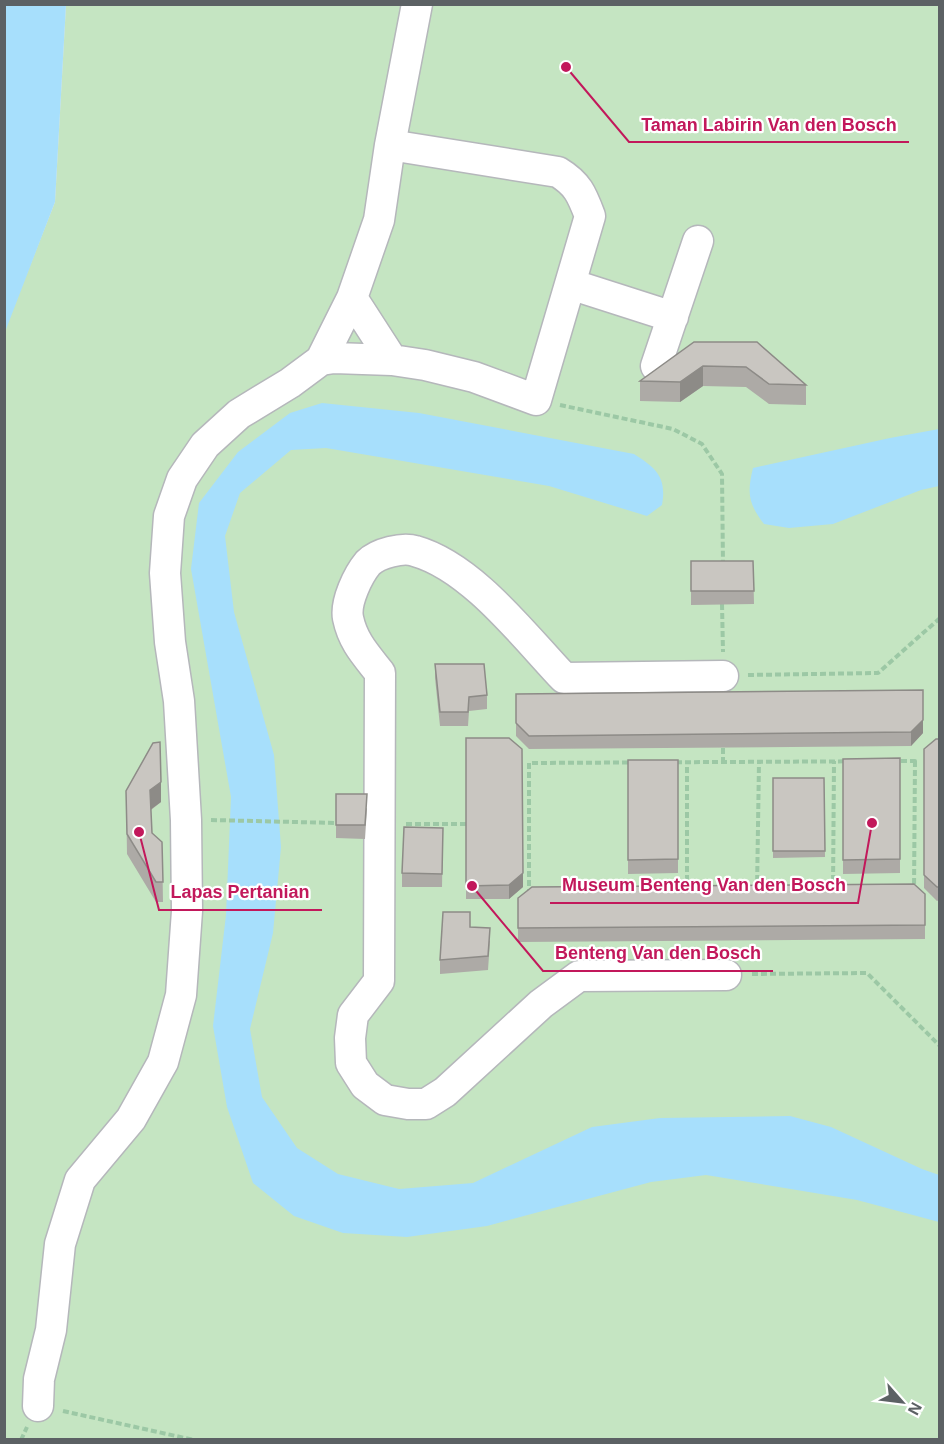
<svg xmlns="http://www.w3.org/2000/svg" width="944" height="1444" font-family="Helvetica,sans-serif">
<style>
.green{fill:#c5e5c2}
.water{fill:#a7dffc}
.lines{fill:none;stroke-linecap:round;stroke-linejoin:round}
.minor-casing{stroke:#b5b7bb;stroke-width:33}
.path{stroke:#9cc8a5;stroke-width:4;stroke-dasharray:6 3;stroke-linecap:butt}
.minor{stroke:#fff;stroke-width:30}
.wall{fill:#adaaa6}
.shaded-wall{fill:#8d8b87}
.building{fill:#c9c6c1;stroke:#8d8b87;stroke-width:1.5}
.leader{fill:none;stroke:#c2185b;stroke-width:2}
.callout-dot{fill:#c2185b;stroke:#fff;stroke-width:2}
.callout-label{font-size:18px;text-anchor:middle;font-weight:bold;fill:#c2185b;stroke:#fff;stroke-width:4.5;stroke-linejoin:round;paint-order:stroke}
</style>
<rect width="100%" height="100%" fill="#eeebe4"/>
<path class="green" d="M66 5H939V1439H5L4 332 55 202Z"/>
<path class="water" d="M5 4 66 5 55 202 5 332Z
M322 403 419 413 634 454C656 468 667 477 662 505L647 516 549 486 326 448 291 450 240 493 225 536 234 612 274 755 281 847 273 933 250 1029 262 1097 297 1148 338 1174 399 1189 473 1183 592 1127 660 1118 790 1116 831 1127 922 1169 939 1175V1222L857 1200 706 1175 651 1182 487 1226 407 1237 343 1233 294 1216 253 1183 227 1107 213 1026 226 915 231 797 191 569 199 503 238 452 290 413Z
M939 429V486L921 490 833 524 789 528 764 524C748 503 747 493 753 468L890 438Z"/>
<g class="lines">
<defs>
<path id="minor" d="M570 284 673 317
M352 298 392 360 425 365 474 377 536 400 590 216C582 195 578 184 558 172L390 145
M321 360 334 358 392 360
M656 366 698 241
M723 676 564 678C524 636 472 567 415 551 403 547 378 553 368 563 358 575 345 602 348 618 353 642 366 655 380 673L379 981 353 1015 350 1038 351 1063 365 1085 385 1100 408 1104H426L445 1092 541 1004 579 976 726 975
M38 1406 39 1379 51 1330 60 1244 80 1180 131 1119 163 1062 181 995 187 911 186 820 179 701 170 642 165 573 169 516 182 479 205 445 239 414 290 383 321 360 352 298 379 220 390 145 417 4"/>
</defs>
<use href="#minor" class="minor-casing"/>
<path class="path" d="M560 405 673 429 702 444 722 474 723 565
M722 604 723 652
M748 675 878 673 940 618
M723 748V762
M915 761 914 891 529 893V763Z
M211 820 336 823
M406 824H466
M687 890V762
M757 890 759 762
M833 890 834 761
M752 974 867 973 940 1046
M63 1411 194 1440
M21 1440 27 1427"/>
<use href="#minor" class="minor"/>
</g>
<path class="wall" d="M694 342 806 385V405L769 404 746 387 703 386 680 402 640 401V381Z
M691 561H753L754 604 691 605Z
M435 664 487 695V709L469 711 468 726H440L435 678Z
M516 694 923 733 911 746 529 749 516 736Z
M466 738 523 887 509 899H466Z
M939 739V900L937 901 924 888V749Z
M900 758V873L843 874V759Z
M628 760H678V873L628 874Z
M773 778H824L825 857 773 858Z
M126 791 161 802 151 810 152 833 162 842 163 902H156L127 854Z
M367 808 365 839 336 838V825Z
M443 828 442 887H402V873Z
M925 894V939L518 942V898Z
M470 927 490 941 488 970 440 974V960Z"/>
<path class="shaded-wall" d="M703 366V386L680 402V382Z
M923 720V733L911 746V732Z
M161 782V802L150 810V790Z
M523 873V887L509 899V885Z"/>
<path class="building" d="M694 342H757L806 385 769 384 746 367 703 366 680 382 640 381Z
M691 561H753L754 591H691Z
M435 664H484L487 695 469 697 468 712H440Z
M923 690V720L911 732 529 736 516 723V694Z
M466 738H509L522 749 523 873 509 885 466 886Z
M936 739H939V887H937L924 875V749Z
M160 742 161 782 150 790 152 833 162 842 163 882H156L127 834 126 791 153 743Z
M900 758V859L843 860V759Z
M628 760H678V859L628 860Z
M773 778H824L825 851H773Z
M336 794H367L365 825H336Z
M404 827 443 828 442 874 402 873Z
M914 884 925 894V925L518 928V898L532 887Z
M443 912H470V927L490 928 488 956 440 960Z"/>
<path class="leader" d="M566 67L629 142H909M872 823L858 903H550M139 832L159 910H322M472 886L543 971H773"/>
<g class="callout-dot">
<circle cx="566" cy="67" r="6"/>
<circle cx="872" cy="823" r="6"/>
<circle cx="139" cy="832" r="6"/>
<circle cx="472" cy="886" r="6"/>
</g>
<g class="callout-label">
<text x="769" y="131">Taman Labirin Van den Bosch</text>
<text x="704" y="891">Museum Benteng Van den Bosch</text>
<text x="240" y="898">Lapas Pertanian</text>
<text x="658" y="959">Benteng Van den Bosch</text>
</g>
<rect width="944" height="1444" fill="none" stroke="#5c6164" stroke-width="12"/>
<g transform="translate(902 1402) rotate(118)" stroke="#ffffff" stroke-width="4.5" paint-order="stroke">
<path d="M0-4.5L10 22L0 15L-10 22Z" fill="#5c6164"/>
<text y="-9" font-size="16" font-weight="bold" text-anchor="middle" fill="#5c6164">N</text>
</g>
</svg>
